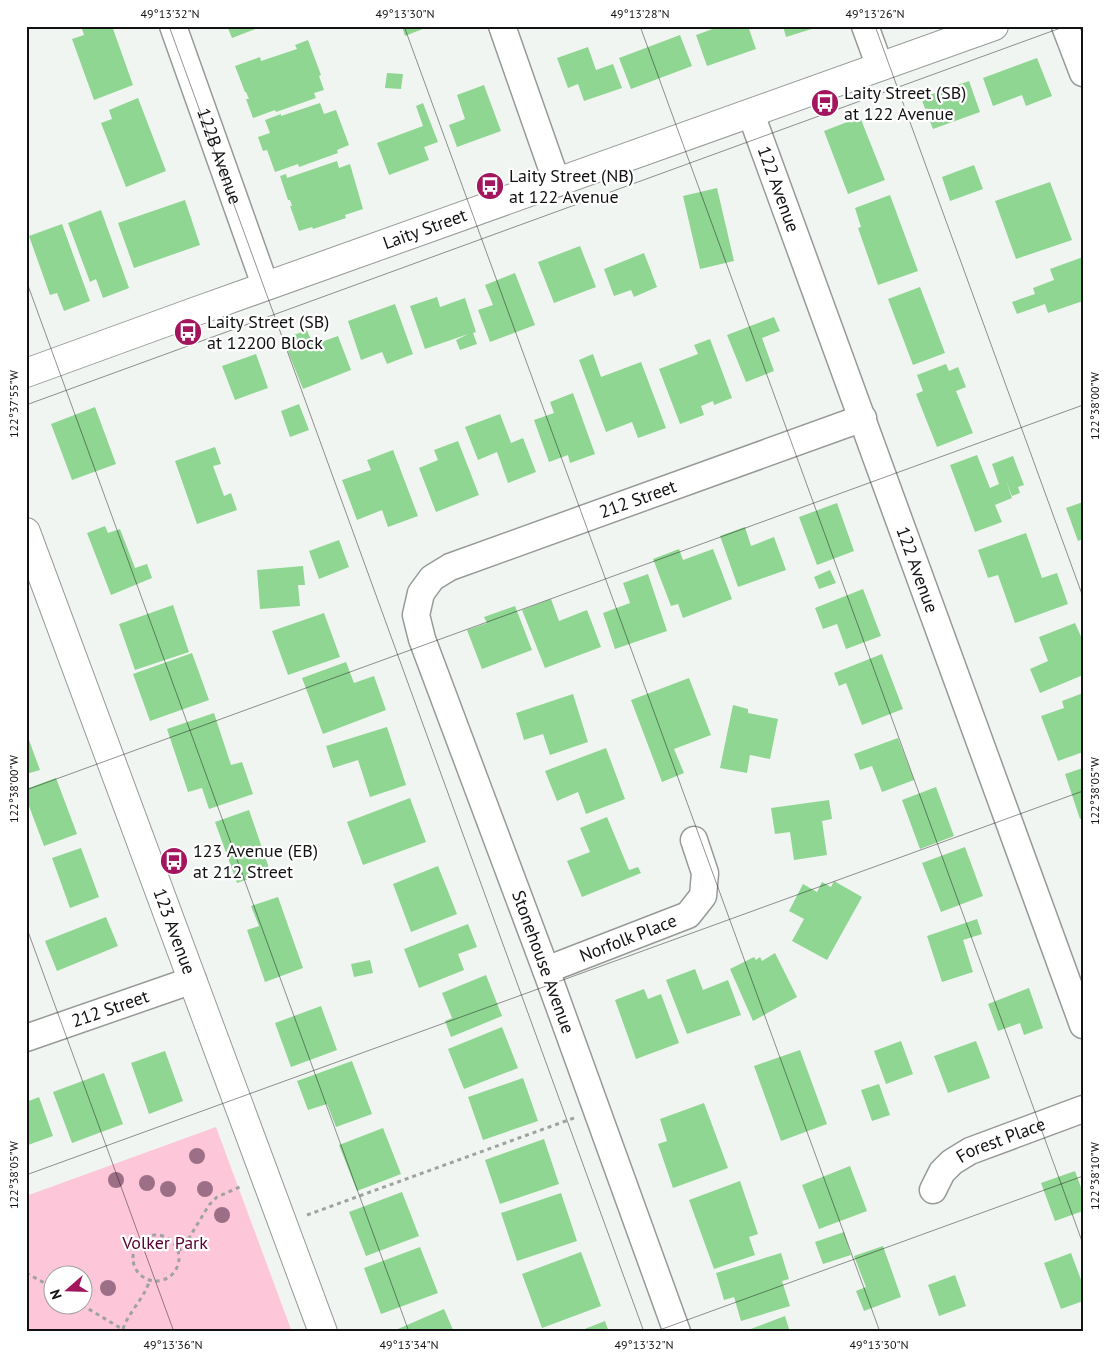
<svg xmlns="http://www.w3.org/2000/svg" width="1109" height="1358" font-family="'PT Sans',sans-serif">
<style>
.green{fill:#fdc7d9;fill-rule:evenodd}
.building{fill:#8ed691}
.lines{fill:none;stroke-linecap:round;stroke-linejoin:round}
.street-casing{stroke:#979a97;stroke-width:29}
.secondary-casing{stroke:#979a97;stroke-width:30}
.path{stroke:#9fa29f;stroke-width:3;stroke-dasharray:4 4;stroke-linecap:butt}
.street{stroke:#fff;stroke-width:26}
.secondary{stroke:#fff;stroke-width:28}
.tree{fill:#9c6f86}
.ticks{fill:none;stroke:#111211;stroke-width:1;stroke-opacity:0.45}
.labels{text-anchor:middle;stroke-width:4.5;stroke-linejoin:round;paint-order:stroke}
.poi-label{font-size:18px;fill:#111211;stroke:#fff;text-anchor:start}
.street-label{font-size:18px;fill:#111211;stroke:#fff}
.park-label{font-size:18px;fill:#57022f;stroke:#fff}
.neatline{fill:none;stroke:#111211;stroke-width:2}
.ticks-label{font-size:12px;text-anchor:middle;fill:#111211}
</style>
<rect width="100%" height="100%" fill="#f1f5f1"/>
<path class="green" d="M216 1127 292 1332H26V1196ZM52 1276H82V1306H52Z"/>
<path class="building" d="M81 26H112L133 85 94 100 72 39 84 35Z
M227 26H263L232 38Z
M402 26H430L405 36Z
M721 26H748L756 49 707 66 696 35Z
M783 26H818V27L786 37Z
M680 35 692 66 631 89 619 58Z
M308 40 321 75 319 76 324 90 314 93 316 98 276 112 275 110 253 118 246 99H249L246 92H245L235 66 260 57 261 61 297 49 295 45Z
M588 47 596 70 613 64 622 88 584 101 578 84 568 88 557 58Z
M1037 58 1052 96 1026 106 1022 95 993 106 983 78Z
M387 73 403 74 401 89 385 88Z
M969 81 980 112 933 129 921 98Z
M484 85 501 131 457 147 449 125 465 119 457 95Z
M138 98 166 171 126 187 101 123 112 119 109 110Z
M320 103 324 114 336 110 349 145 337 150 338 153 299 167 298 164 275 172 267 150 263 151 258 137 270 133 265 120 281 114V116Z
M423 103 438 142 424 147 429 160 389 175 377 143 423 126 416 106Z
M860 117 885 180 848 194 824 131Z
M337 161 339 168 350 164 363 209 345 215 346 218 313 229 312 227 299 231 290 206H292L290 200H288L280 176 286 174 287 178Z
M974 165 983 189 950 201 942 177Z
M1050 182 1072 240 1016 259 995 201Z
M717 188 734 261 700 269 683 196Z
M890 195 918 271 878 285 858 228 861 227 855 208Z
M185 200 200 245 134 268 118 223Z
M101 210 129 288 103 298 96 279 90 282 68 223Z
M62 224 90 301 64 311 57 293 50 295 29 236Z
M580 246 596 287 554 303 538 262Z
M644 253 657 287 634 297 631 290 614 296 604 269Z
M1083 257V301L1048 313 1045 304 1017 314 1012 302 1035 294 1033 288 1054 280 1050 269Z
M515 273 535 325 490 342 478 310 493 305 485 285Z
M920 287 945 353 913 365 888 299Z
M437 297 440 307 465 298 476 332 473 333 477 344 460 350 456 340 468 334 425 349 410 306Z
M395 304 413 354 387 364 382 352 361 360 348 321Z
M774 317 780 331 762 338 774 371 746 382 727 335Z
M307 330 313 345 338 336 351 370 303 389 283 339Z
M710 339 732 398 714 405 713 401 701 406 704 415 680 424 659 369 698 354 694 345Z
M256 354 268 388 235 400 222 366Z
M593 354 601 377 641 362 666 428 638 438 632 422 606 432 579 360Z
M946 364 949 371 958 367 966 387 956 391 973 433 937 447 916 394 923 391 917 375Z
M573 393 595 454 570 463 568 455 549 462 534 420 554 413 550 402Z
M299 404 309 430 290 437 281 411Z
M95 407 116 464 72 480 51 424Z
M500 414 511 443 523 438 536 472 508 483 497 452 478 460 465 427Z
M458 441 479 495 436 512 419 468 438 460 434 450Z
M215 447 221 464 213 466 224 496 231 493 237 510 197 524 175 461Z
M393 450 418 516 388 527 382 510 357 520 342 480 371 470 367 460Z
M977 455 990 488 999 484 992 464 1013 456 1024 485 1018 487 1020 493 1012 496 1006 481 1012 498 995 505 1002 522 975 532 950 465Z
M1083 502V539L1078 541 1066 508Z
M837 503 854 551 817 565 799 517Z
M105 526 108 533 120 529 135 568 147 564 152 578 111 595 87 533Z
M745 527 751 546 774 537 786 570 738 587 720 536Z
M1026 533 1042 578 1057 573 1068 604 1015 623 998 575 988 578 978 550Z
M339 540 349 567 319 579 309 551Z
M679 549 683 560 713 549 732 599 683 618 678 604 671 606 653 559Z
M303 566 305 585H298L300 606 260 609 257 570Z
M830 570 836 583 819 589 814 577Z
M648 574 667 631 615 649 603 613 630 603 623 583Z
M863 589 881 636 846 649 837 624 823 629 815 608Z
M551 599 559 621 587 610 601 647 545 668 522 610Z
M173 605 189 652 135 670 119 624Z
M515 606 532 650 482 669 467 630 487 623 484 617Z
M324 613 340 657 288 675 272 631Z
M1075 623 1083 641V675L1040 693 1030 669 1048 661 1039 637Z
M192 653 209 700 150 721 133 674Z
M882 654 903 709 862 725 846 683 839 686 834 673Z
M346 662 354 683 374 676 386 710 323 734 302 678Z
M689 678 711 735 674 749 684 773 662 782 631 700Z
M1083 693V718L1081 719 1083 724V752L1058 761 1041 716 1064 708 1062 701Z
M573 694 588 742 550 755 543 734 524 740 516 713Z
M733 705 748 709V713L778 719 770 759 750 755 747 773 720 768Z
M214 713 231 765 242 762 253 794 209 809 202 788 188 792 167 729Z
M387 727 406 785 370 797 358 760 333 768 326 746Z
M26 732 40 770 26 774Z
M898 738 914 780 882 792 872 766 860 770 854 754Z
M606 748 625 799 586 814 578 792 557 801 545 771Z
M1083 768V818L1080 819 1065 774Z
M56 778 77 834 44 846 26 798V789Z
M936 787 954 836 920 849 902 800Z
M410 798 426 842 363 865 347 822Z
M829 800 832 819 822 821 827 855 794 860 790 832 775 834 771 808Z
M249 810 270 871 237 883 215 822Z
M607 817 629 870 638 867 641 873 582 897 567 861 590 852 580 828Z
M965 847 983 896 941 912 922 863Z
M81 848 99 897 70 908 52 858Z
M438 866 457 914 411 932 393 884Z
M834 881 862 897 827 960 792 941 804 919 789 911 803 884 817 892 822 882 831 887Z
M278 897 303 968 265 982 247 930 259 926 251 906Z
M106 917 118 946 57 971 45 941Z
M977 919 982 934 963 940 973 972 942 982 927 936Z
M468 924 477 947 458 954 464 970 419 988 404 949Z
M775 953 797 997 753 1021 730 969 754 957 756 960 760 957 762 961Z
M370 960 373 973 354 977 351 964Z
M695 969 703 990 728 980 741 1015 687 1034 666 980Z
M486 975 502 1016 451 1037 445 1021 452 1018 442 993Z
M1029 988 1043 1028 1024 1035 1020 1023 998 1031 988 1004Z
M644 989 648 999 661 994 679 1043 636 1059 615 1000Z
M321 1006 337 1050 291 1067 275 1023Z
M502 1027 518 1068 464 1089 448 1049Z
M901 1041 913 1074 886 1084 874 1051Z
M976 1041 990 1078 948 1093 934 1056Z
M800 1050 827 1124 781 1141 754 1066Z
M165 1051 183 1101 149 1114 131 1063Z
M352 1061 372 1114 336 1127 327 1104 308 1110 297 1081Z
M104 1073 123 1124 72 1143 53 1092Z
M523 1078 538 1121 483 1140 468 1097Z
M879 1084 890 1115 872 1121 861 1090Z
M39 1097 53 1136 28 1145 26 1102Z
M704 1103 728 1168 673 1188 658 1144 667 1141 660 1119Z
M383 1128 401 1174 357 1191 339 1145Z
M544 1139 559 1184 500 1204 485 1160Z
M850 1166 867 1211 819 1229 802 1185Z
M1075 1171 1083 1193V1211L1055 1221 1041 1183Z
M740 1181 758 1234 749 1237 755 1255 714 1269 689 1200Z
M402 1192 419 1236 366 1256 349 1212Z
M561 1193 577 1241 517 1261 501 1213Z
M844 1232 851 1255 823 1264 815 1242Z
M883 1246 901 1297 864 1311 856 1291 866 1287 854 1256Z
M420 1247 438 1293 381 1314 364 1268Z
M581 1252 601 1306 542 1328 522 1274Z
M781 1253 789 1279 782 1281 790 1306 741 1321 734 1297 724 1300 716 1273Z
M1071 1253 1083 1285V1301L1061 1309 1044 1263Z
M955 1275 966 1306 939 1316 928 1285Z
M444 1309 454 1332H391Z
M785 1316 790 1332H743Z
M605 1321 609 1332H577Z"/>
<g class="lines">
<defs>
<g id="street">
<path id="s1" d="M173 26 265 285"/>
<path d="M502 26 557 183"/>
<path d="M865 26 880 67"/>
<path d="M1065 26 1083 73"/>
<path id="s2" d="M751 114 1083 1025"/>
<path id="s3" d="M546 970 688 915 703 896 705 873 694 840"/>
<path id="s4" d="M26 1038 193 980"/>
<path id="s5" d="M933 1190 942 1172 952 1162 970 1151 1083 1109"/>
<path id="s6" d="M677 1332 546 970 422 639 416 615 421 593 432 578 450 567 863 418"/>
</g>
<g id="secondary">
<path id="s7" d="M26 373C348 255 672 142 994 26"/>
<path id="s8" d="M26 532 323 1332"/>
</g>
</defs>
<use href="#street" class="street-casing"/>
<use href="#secondary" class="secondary-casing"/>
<path class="path" d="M307 1215 574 1118
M133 1258a23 23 0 1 1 46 0a23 23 0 1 1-46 0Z
M178 1251 183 1248 209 1205 217 1197 242 1186
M26 1273 52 1287
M82 1305 127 1332
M123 1329C129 1311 145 1298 150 1279"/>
<use href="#street" class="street"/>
<use href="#secondary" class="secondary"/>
</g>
<g class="tree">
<circle cx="197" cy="1156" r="8"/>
<circle cx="116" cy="1180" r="8"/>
<circle cx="147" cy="1183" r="8"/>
<circle cx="168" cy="1189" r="8"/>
<circle cx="205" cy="1189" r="8"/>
<circle cx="222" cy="1215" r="8"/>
<circle cx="108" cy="1288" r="8"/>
</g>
<path class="ticks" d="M169 26 644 1332M404 26 880 1332M640 26 1083 1244M875 26 1083 597M26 280 409 1332M26 405 1066 26M26 790 1083 405M26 926 174 1332M26 1175 1083 791M654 1332 1083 1176"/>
<defs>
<symbol id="bus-disc" viewBox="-11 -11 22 22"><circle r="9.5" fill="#a3165e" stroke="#fff"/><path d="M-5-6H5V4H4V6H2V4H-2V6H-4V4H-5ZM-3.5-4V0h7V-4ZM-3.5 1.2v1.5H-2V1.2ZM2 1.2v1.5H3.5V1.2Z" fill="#fff"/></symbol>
</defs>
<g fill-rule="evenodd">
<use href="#bus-disc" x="809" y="87" width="32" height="32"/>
<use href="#bus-disc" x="474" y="170" width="32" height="32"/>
<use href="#bus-disc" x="172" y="316" width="32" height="32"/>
<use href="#bus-disc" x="158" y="845" width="32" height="32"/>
</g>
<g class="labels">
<g class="poi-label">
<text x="844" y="99">Laity Street (SB)<tspan x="844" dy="21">at 122 Avenue</tspan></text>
<text x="509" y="182">Laity Street (NB)<tspan x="509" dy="21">at 122 Avenue</tspan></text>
<text x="207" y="328">Laity Street (SB)<tspan x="207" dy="21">at 12200 Block</tspan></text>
<text x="193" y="857">123 Avenue (EB)<tspan x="193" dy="21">at 212 Street</tspan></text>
</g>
<g class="street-label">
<text dy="6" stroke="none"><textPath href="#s1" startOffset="138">122B Avenue</textPath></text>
<text dy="6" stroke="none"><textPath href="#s2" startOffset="80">122 Avenue</textPath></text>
<text dy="6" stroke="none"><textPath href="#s7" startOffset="424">Laity Street</textPath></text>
<text dy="6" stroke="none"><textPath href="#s6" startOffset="1025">212 Street</textPath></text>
<text dy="6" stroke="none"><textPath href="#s2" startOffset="485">122 Avenue</textPath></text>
<text dy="6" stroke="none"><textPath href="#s8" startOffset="426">123 Avenue</textPath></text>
<text dy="6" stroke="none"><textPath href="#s3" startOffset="88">Norfolk Place</textPath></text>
<text transform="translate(543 962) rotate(70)" y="6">Stonehouse Avenue</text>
<text dy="6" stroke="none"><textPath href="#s4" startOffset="89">212 Street</textPath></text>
<text dy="6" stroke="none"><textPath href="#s5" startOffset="88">Forest Place</textPath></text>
</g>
<g class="park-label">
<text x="165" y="1249">Volker Park</text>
</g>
</g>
<rect width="1109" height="1358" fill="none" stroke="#ffffff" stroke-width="55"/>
<g transform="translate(68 1290) rotate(250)"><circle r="24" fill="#ffffff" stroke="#a0a0a0"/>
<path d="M0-4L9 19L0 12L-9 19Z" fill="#a3165e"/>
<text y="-8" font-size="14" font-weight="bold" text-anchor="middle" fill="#111211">N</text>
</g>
<rect x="28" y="28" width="1054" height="1302" class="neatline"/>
<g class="ticks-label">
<text x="170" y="18">49°13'32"N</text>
<text x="405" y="18">49°13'30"N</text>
<text x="640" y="18">49°13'28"N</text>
<text x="875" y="18">49°13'26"N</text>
<text transform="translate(14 404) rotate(-90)" y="4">122°37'55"W</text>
<text transform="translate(1095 406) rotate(-90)" y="4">122°38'00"W</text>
<text transform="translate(14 789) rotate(-90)" y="4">122°38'00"W</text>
<text transform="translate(1095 791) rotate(-90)" y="4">122°38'05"W</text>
<text transform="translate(14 1175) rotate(-90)" y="4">122°38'05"W</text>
<text transform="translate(1095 1176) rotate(-90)" y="4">122°38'10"W</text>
<text x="173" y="1349">49°13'36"N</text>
<text x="409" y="1349">49°13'34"N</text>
<text x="644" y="1349">49°13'32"N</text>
<text x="879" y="1349">49°13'30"N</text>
</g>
</svg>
